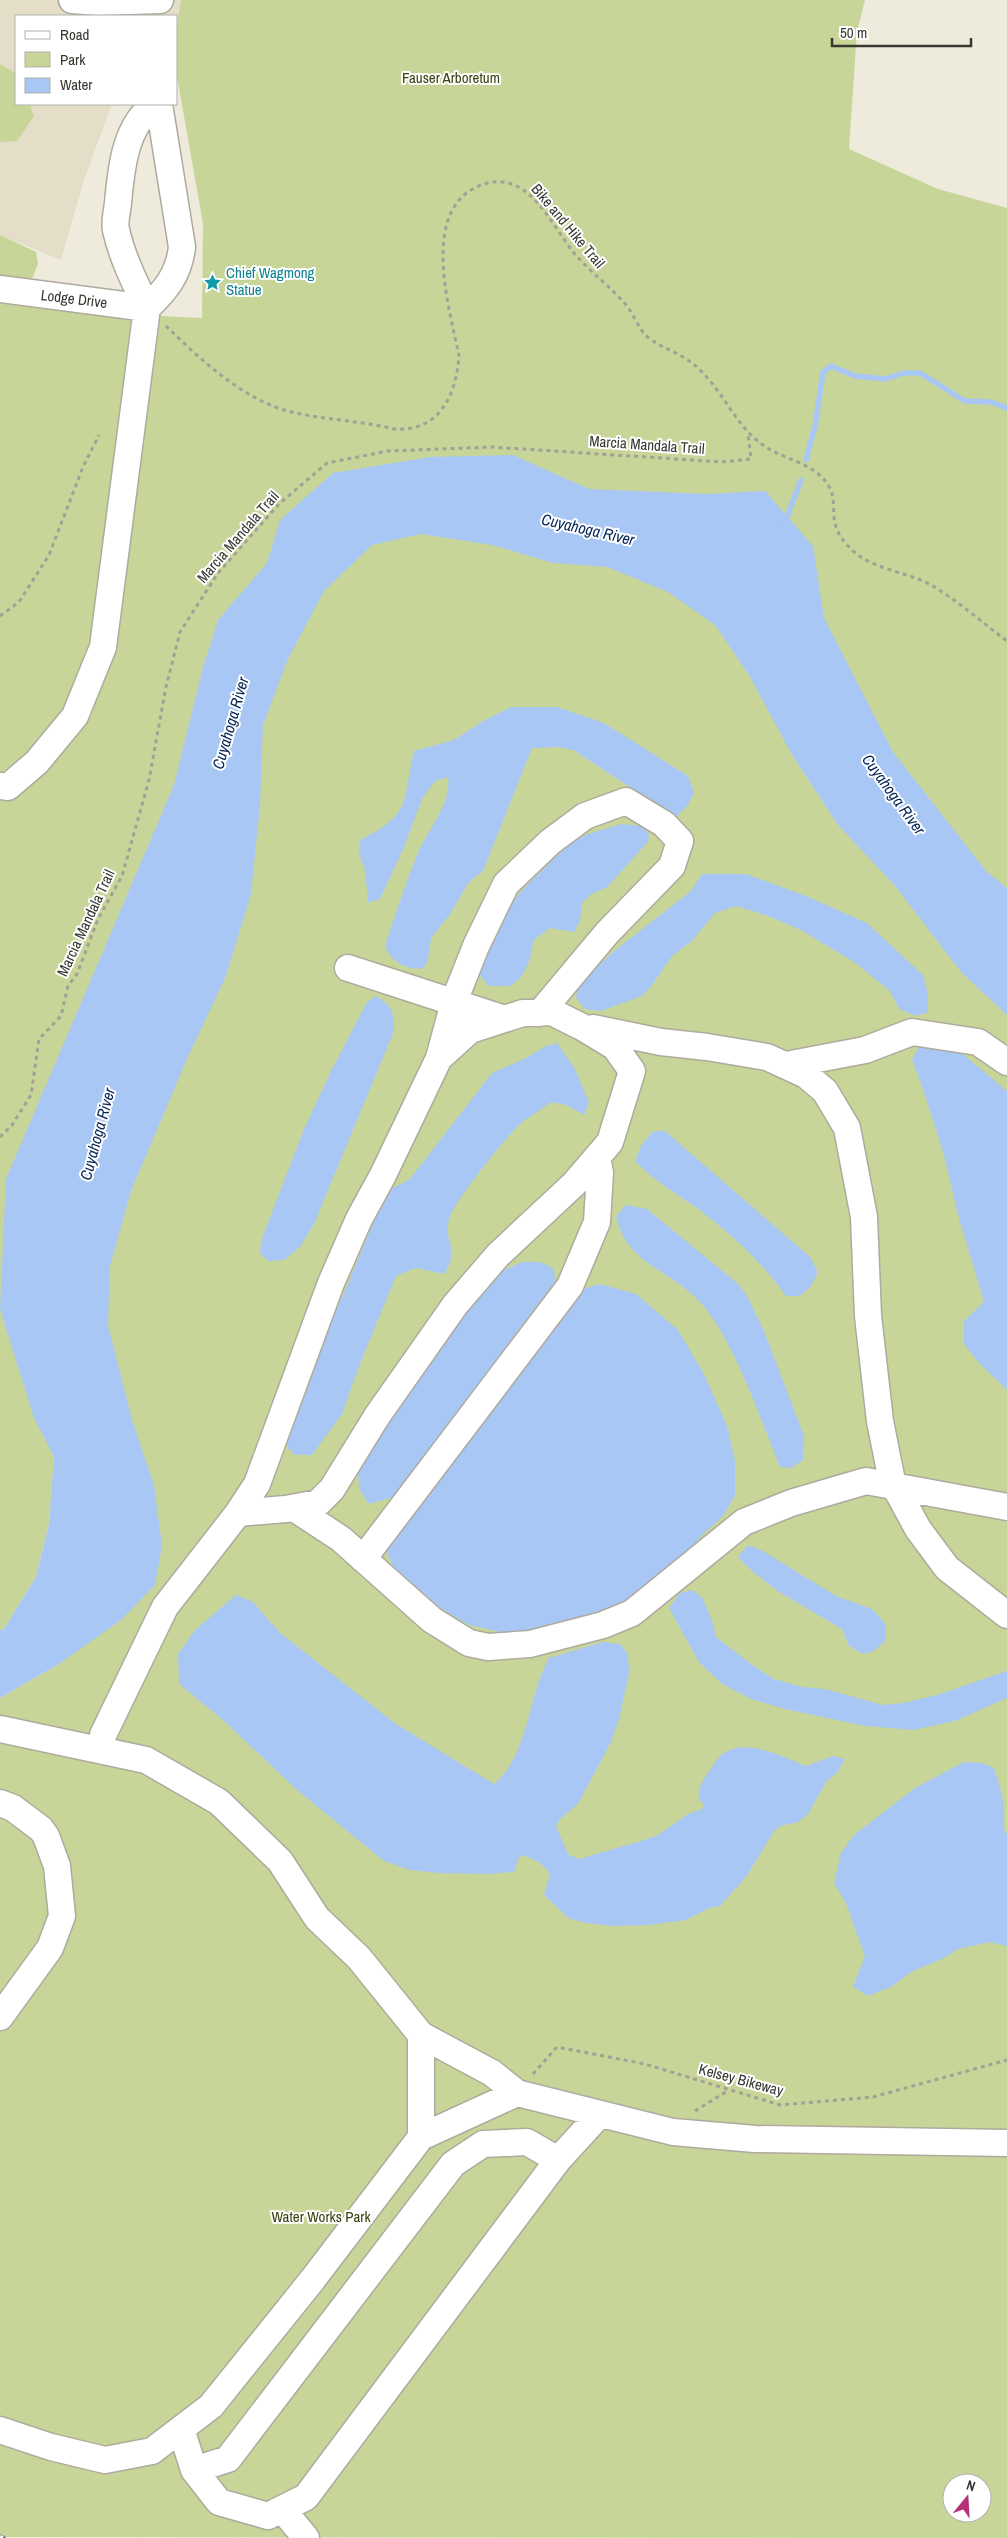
<svg xmlns="http://www.w3.org/2000/svg" width="1007" height="2538" font-family="'Archivo Narrow',sans-serif">
<style>
.built{fill:#e4dec8}
.green{fill:#c8d598;fill-rule:evenodd}
.water{fill:#a9c7f4}
.lines{fill:none;stroke-linecap:round;stroke-linejoin:round}
.stream{stroke:#a9c7f4;stroke-width:5.5}
.minor-casing{stroke:#aeaa9d;stroke-width:29}
.path{stroke:#a3a095;stroke-width:3;stroke-dasharray:4 4;stroke-linecap:butt}
.minor{stroke:#fff;stroke-width:26}
.rail-casing{stroke:#78766d;stroke-width:5.5}
.rail{stroke:#fff;stroke-width:4;stroke-dasharray:11;stroke-linecap:butt}
.labels{text-anchor:middle;stroke-width:4;stroke-linejoin:round;paint-order:stroke}
.park-label{font-size:15px;fill:#38400e;stroke:#fff}
.street-label{font-size:15px;fill:#383731;stroke:#fff}
.culture-label{font-size:15px;fill:#0d838f;stroke:#fff;text-anchor:start}
.water-label{font-size:16px;font-style:italic;fill:#062757;stroke:#fff}
</style>
<rect width="100%" height="100%" fill="#efebdc"/>
<path class="built" d="M0 0H181L176 32V16H16V73L0 64Z
M30 104H112L84 180 61 260 0 235V142L17 140 34 116Z"/>
<path class="green" d="M181 0H865L857 32 849 149 938 189 1007 208V2538L0 2537V1698L59 1664 54 1457 49 1523 36 1577 4 1629 0 1630V294L121 314 202 318 203 224 176 71V32ZM952 2483H982V2513H952Z
M0 64 16 73V104H30L34 116 17 141 0 142Z
M0 235 36 252 38 264 31 281 0 283Z"/>
<path class="water" d="M513 455 589 489 707 494 765 491 813 546 824 618 893 752 987 872 1007 888V1015L961 972 895 886 838 825 792 755 749 675 715 625 668 592 607 567 553 563 492 545 421 534 372 545 324 591 288 659 263 725 260 805 251 894 226 976 187 1059 131 1191 110 1266 108 1325 132 1420 154 1485 162 1546 155 1585 121 1620 59 1664 0 1698V1630L4 1629 36 1577 49 1523 54 1457 34 1418 0 1309 6 1179 174 785 203 667 218 620 267 563 280 520 333 473 430 457Z
M511 707H557L604 723 688 776 694 792 688 805 676 817 573 750 559 747 532 748 483 871 469 882 450 914 431 938 428 960 424 968C407 971 391 962 385 946 395 916 405 885 417 855 427 831 452 803 448 777L435 781 422 799 404 847 380 899 368 903 365 870 359 854 360 840C413 814 402 801 414 751L454 740 483 721Z
M621 824 641 826 649 834 648 842 606 888 591 894 582 903 580 921 574 932 550 928 534 940 529 962 521 977 511 986H489L478 973 503 914 524 888 566 847 585 835Z
M702 874H746L806 896 867 923 923 975 928 994V1012L916 1016 899 1009 890 991 857 964 801 930 768 916 736 906 715 913 692 941 673 955 652 985 642 996 601 1011 585 1009 576 998 578 985 614 951 691 891Z
M376 996C393 1006 394 1013 394 1031L314 1224 300 1247 284 1260 268 1261 260 1253 261 1241 304 1129 331 1071 367 1002Z
M929 1040 948 1042 1007 1091V1390L978 1362 964 1344V1321L984 1302 958 1215 944 1155 923 1089 912 1060 919 1047Z
M557 1043 575 1069 589 1103 584 1115 566 1105 551 1102C541 1110 529 1116 520 1124 506 1137 453 1203 449 1219 443 1242 461 1248 444 1274L416 1268 396 1276 359 1366 342 1414 312 1455H295L288 1448 286 1437 313 1359 344 1293 380 1207 391 1189 410 1179 492 1073 528 1057 546 1046Z
M653 1131H665L810 1257 818 1272 811 1286 800 1296H786C764 1265 733 1235 702 1212 678 1194 656 1183 635 1161L641 1146Z
M626 1205 647 1209 737 1283 746 1294 764 1331 804 1436 803 1460 791 1468 780 1467C760 1419 731 1329 693 1295 663 1268 625 1260 616 1216Z
M522 1262H540L553 1268 556 1280 473 1391 443 1439 405 1484 394 1497 369 1504 359 1489 358 1471 364 1458 411 1388 489 1277Z
M600 1284 636 1294 677 1329 703 1372 727 1426 735 1461V1496L723 1516 702 1535 682 1560 631 1599 599 1612 536 1632H500L469 1625 423 1598 394 1569 385 1548 579 1290Z
M748 1545 763 1551 836 1596 872 1609 886 1624V1640L874 1651 863 1654 849 1646 842 1629 779 1592 752 1571 738 1557Z
M693 1590 703 1599 713 1623 716 1637 751 1664 774 1679 802 1687 825 1689 883 1705 903 1703 937 1695 1007 1671V1698L955 1721 913 1730 865 1726 785 1709 751 1699 722 1684 699 1662 669 1608 680 1593Z
M236 1595 253 1602 280 1633 396 1724 494 1784C528 1757 528 1695 549 1658L603 1642 620 1644 628 1654 629 1674 619 1719 611 1742 578 1804 560 1819 556 1826 568 1854 579 1859 641 1841 658 1835 688 1814 702 1809 704 1804 699 1800C697 1787 704 1779 711 1768 714 1765 717 1758 720 1756 745 1735 781 1757 806 1766L833 1756 845 1759 837 1773 826 1782 808 1814 798 1822 780 1826 774 1831 746 1877 720 1906 709 1908 686 1920 649 1925 612 1926 586 1923 568 1918 544 1895 550 1874C541 1862 534 1858 520 1855L514 1872 488 1874 438 1873 410 1870 384 1861 297 1790 223 1720 179 1684 178 1654 195 1630Z
M964 1762 982 1763 994 1768C1000 1786 1007 1809 1003 1827L1007 1834V1946L990 1942 958 1949 944 1958 911 1972 891 1987 868 1996 853 1987 865 1956 845 1901 834 1883 841 1853 854 1835 915 1788Z"/>
<g class="lines">
<path class="stream" d="M806 460 815 426 823 372 831 366 855 376 885 379 904 373H920L965 401 991 402 1007 408
M785 522 801 480"/>
<defs>
<path id="minor" d="M72 0 99 2 160 0
M0 289 147 308
M147 308C135 283 122 257 116 230 114 222 117 212 118 203 121 169 125 124 156 104
M0 786 8 787 37 762 75 716 103 647 147 308C166 290 179 274 182 247L159 104
M348 968 502 1018
M593 1028 661 1042 707 1047 767 1057 806 1075 825 1091 847 1128 864 1217 868 1316 880 1421 892 1481 918 1529 947 1568 1007 1615
M439 1058 455 999 476 946 506 884 550 842 585 816 626 801 664 824 680 841 672 866 607 933 540 1013
M786 1065 865 1050 912 1032 978 1042 1007 1062
M294 1508 341 1539 432 1620 469 1643 488 1647 530 1644 603 1625 632 1613 744 1522 791 1503 866 1481 1007 1507
M363 1559 570 1286 597 1222 600 1173 597 1157
M0 1729 146 1760 219 1802 280 1861 317 1918 359 1958 421 2035V2137L313 2279 211 2406 152 2451 105 2460 51 2447 0 2430
M103 1735 165 1607 235 1517 238 1513 257 1484 331 1283 359 1219 383 1175 439 1058 470 1030 523 1013 552 1012 582 1027 615 1047 632 1071 610 1142 574 1184 498 1255 455 1305 377 1416 332 1489 318 1503 286 1509 238 1513
M0 1803 13 1808 41 1829 46 1836 57 1866 62 1916 50 1948 0 2017
M421 2035 492 2073 517 2093 673 2132 755 2139 1007 2143
M421 2137 517 2093
M181 2429 194 2470 228 2459 453 2164 483 2144 527 2142 558 2160 600 2114
M194 2470 219 2502 268 2516 306 2497 558 2160
M282 2509 306 2538"/>
</defs>
<use href="#minor" class="minor-casing"/>
<path class="path" d="M166 326C199 358 239 396 284 410 320 420 358 420 394 429 440 432 456 395 459 356 450 311 426 231 463 196 469 190 478 186 487 183 531 173 551 225 574 253 590 272 611 287 626 305 635 315 638 330 650 339 667 351 683 353 700 370 726 395 737 430 769 449 788 460 816 465 828 485 841 505 823 521 850 548 871 570 907 571 933 586 959 602 983 623 1007 641
M0 616 19 602 49 555 83 467 99 435
M0 1137 12 1125 31 1095 39 1039 61 1016 68 986 77 974 98 919 122 876 149 780 166 687 180 632 218 573 279 504 327 463 388 451 492 447 722 462 751 459 748 434
M533 2074 557 2047 645 2064 780 2105 873 2097 1007 2060
M695 2111 729 2090"/>
<use href="#minor" class="minor"/>
<defs>
<path id="rail" d="M0 2537 3 2538"/>
</defs>
<use href="#rail" class="rail-casing"/>
<use href="#rail" class="rail"/>
</g>
<defs>
<symbol id="sight-bare" viewBox="-9 -9 18 18"><path d="M0-6L1.8-2.2L6-1.7L2.9 1.2L3.7 5.4L0 3.3L-3.7 5.4L-2.9 1.2L-6-1.7L-1.8-2.2Z" fill="#0f9aa8" stroke="#fff" stroke-width="2.5" paint-order="stroke"/></symbol>
</defs>
<g fill-rule="evenodd">
<use href="#sight-bare" x="200" y="270" width="25" height="25"/>
</g>
<g class="labels">
<g class="park-label">
<text x="451" y="83">Fauser Arboretum</text>
<text x="321" y="2222">Water Works Park</text>
</g>
<g class="street-label">
<text transform="translate(568 226) rotate(50)" y="5">Bike and Hike Trail</text>
<text transform="translate(74 299) rotate(7)" y="5">Lodge Drive</text>
<text transform="translate(647 445) rotate(4)" y="5">Marcia Mandala Trail</text>
<text transform="translate(238 537) rotate(-49)" y="5">Marcia Mandala Trail</text>
<text transform="translate(86 923) rotate(-65)" y="5">Marcia Mandala Trail</text>
<text transform="translate(741 2080) rotate(15)" y="5">Kelsey Bikeway</text>
</g>
<g class="culture-label">
<text x="226" y="278">Chief Wagmong<tspan x="226" dy="17">Statue</tspan></text>
</g>
<g class="water-label">
<text transform="translate(588 529) rotate(13)" y="6">Cuyahoga River</text>
<text transform="translate(230 723) rotate(-74)" y="6">Cuyahoga River</text>
<text transform="translate(894 794) rotate(54)" y="6">Cuyahoga River</text>
<text transform="translate(97 1134) rotate(-75)" y="6">Cuyahoga River</text>
</g>
</g>
<rect x="15" y="15" width="162" height="90" fill="#ffffff" stroke="#afafad"/>
<rect x="25" y="31" width="25" height="8" fill="#ffffff" stroke="#afafad"/>
<text x="60" y="40" font-size="15" fill="#383731">Road</text>
<rect x="25" y="52" width="25" height="15" fill="#c8d598" stroke="#afafad"/>
<text x="60" y="65" font-size="15" fill="#383731">Park</text>
<rect x="25" y="78" width="25" height="15" fill="#a9c7f4" stroke="#afafad"/>
<text x="60" y="90" font-size="15" fill="#383731">Water</text>
<g transform="translate(967 2498) rotate(18)"><circle r="24" fill="#ffffff" stroke="#afafad"/>
<path d="M0-4L9 19L0 12L-9 19Z" fill="#b63177"/>
<text y="-8" font-size="14" font-weight="bold" text-anchor="middle" fill="#383731">N</text>
</g>
<path d="M832 38v8h139v-8" fill="none" stroke="#383731" stroke-width="2.5"/>
<text x="840" y="38" font-size="15" fill="#383731" stroke="#ffffff" stroke-width="4" paint-order="stroke">50 m</text>
</svg>
